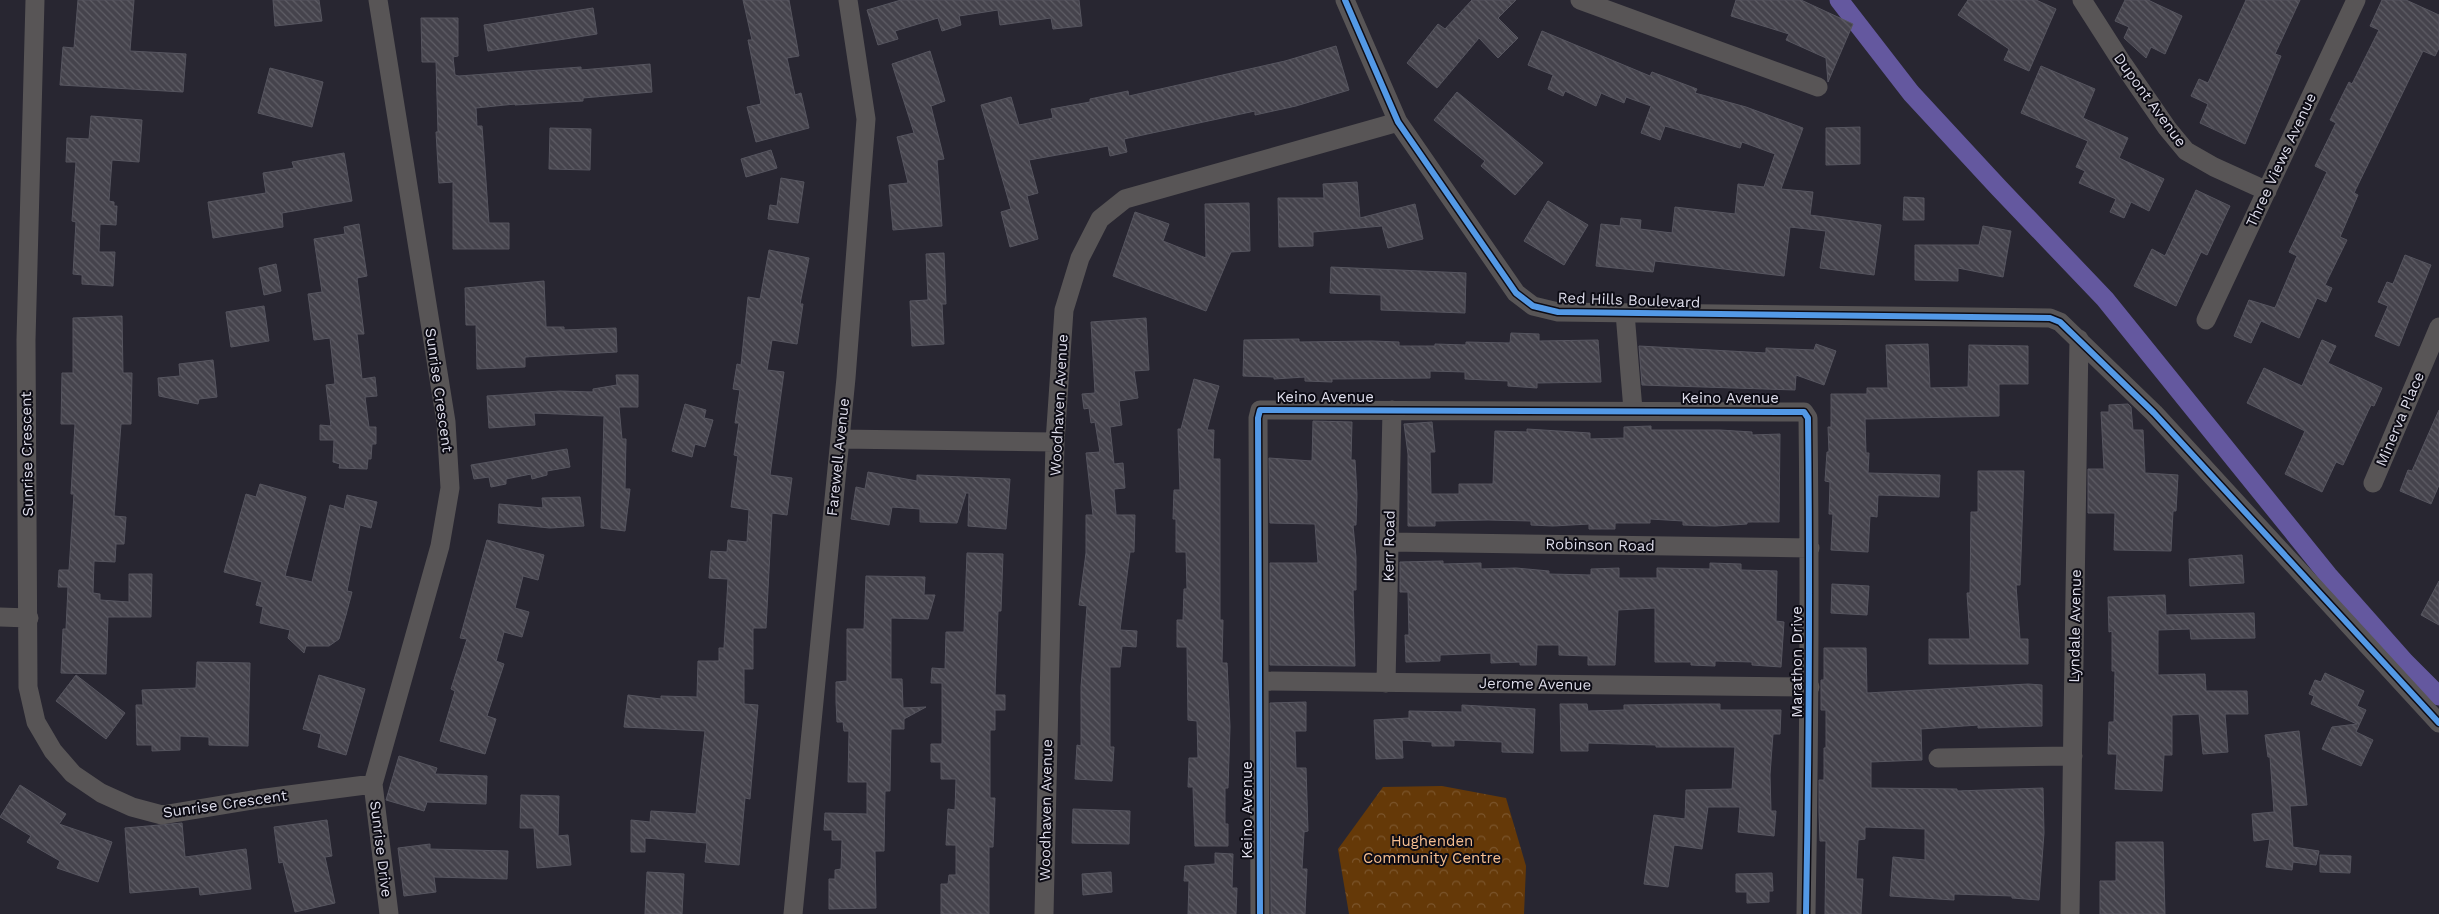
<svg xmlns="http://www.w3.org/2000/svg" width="2439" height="914" font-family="'Work Sans',sans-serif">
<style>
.park{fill:url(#park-crowns)}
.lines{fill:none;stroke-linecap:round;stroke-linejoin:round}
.canal{stroke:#64589f;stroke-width:19}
.building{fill:url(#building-back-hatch);stroke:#56555f}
.minor{stroke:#585556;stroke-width:19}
.cycleway-casing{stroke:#0d0c15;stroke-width:9}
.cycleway{stroke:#5399e6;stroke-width:6}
.labels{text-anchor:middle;stroke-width:4;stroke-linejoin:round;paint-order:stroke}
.street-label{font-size:15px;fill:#deddeb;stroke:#0d0c15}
.park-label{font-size:15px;fill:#f6be90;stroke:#0d0c15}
</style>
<defs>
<pattern id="park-crowns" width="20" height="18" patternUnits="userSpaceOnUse" patternTransform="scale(1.25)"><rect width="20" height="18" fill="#653908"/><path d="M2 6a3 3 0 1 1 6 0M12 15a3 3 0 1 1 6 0" fill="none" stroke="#7b552c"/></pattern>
<pattern id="building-back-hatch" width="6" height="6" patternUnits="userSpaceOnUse" patternTransform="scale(1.25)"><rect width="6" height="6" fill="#45434c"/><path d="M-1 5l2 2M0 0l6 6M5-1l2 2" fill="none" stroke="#5f5e66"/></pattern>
</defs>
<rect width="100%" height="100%" fill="#282631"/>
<path class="park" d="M1442 786 1506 798 1526 866 1524 914H1349L1338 849 1383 787Z"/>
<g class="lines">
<path class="canal" d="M1839 0 1911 93 1998 187 2105 299 2328 575 2405 662 2439 696"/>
</g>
<path class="building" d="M78 0H134L130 51 186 54 183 92 60 85 63 47 74 48Z
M273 0H319L322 21 275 26Z
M743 0H789L799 56 787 58 795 95 801 93 809 128 756 142 747 107 761 104 748 40H752Z
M901 0H1079L1082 26 1053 29 1051 18 1000 25 998 10 959 16 961 25 942 31 938 18 895 31 898 39 878 45 867 10Z
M1472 0H1516L1498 18 1518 38 1498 58 1479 38 1437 88 1407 63 1438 24 1445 29Z
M1736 0H1801L1853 24 1828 82 1826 58 1786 40 1789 34 1731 16Z
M1968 0H2036L2056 9 2029 71 2004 60 2009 49 1958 15Z
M2125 0H2148L2182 16 2165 54 2151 47 2146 58 2124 38 2129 27 2115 21Z
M2246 0H2300L2275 54 2281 56 2245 144 2200 123 2208 104 2191 96 2199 79 2208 83Z
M2382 0H2406L2439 15V48L2435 56 2423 51 2354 193 2358 195 2340 237 2347 240 2325 285 2332 288 2326 302 2317 298 2299 338 2261 321 2251 343 2234 336 2249 300 2275 308 2297 256 2289 252 2327 172 2315 166 2336 123 2330 120 2349 82 2352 84 2379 30 2370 26Z
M593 8 597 34 488 51 484 25Z
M421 18H458V56L453 57 455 75 459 76 581 67V70L650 64 652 92 583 98V101L515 105V104L476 108 477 126H482L489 223H509V249H453V182L439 183 436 132H438L436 62H422Z
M1542 31 1650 76 1652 72 1697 89 1695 93 1746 107 1803 128 1781 189 1813 192 1810 215 1881 225 1874 275 1820 268 1826 231 1790 227 1784 276 1655 261 1653 272 1596 266 1601 224 1620 226 1621 218 1641 220 1640 229 1672 233 1675 207 1735 214 1738 184 1764 187 1775 154 1742 142 1740 148 1665 126 1660 140 1641 133 1651 106 1626 97 1624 103 1601 93 1596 106 1565 91 1563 96 1548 89 1553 75 1528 65Z
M1336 46 1349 90 1296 106 1255 115V111L1124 139 1127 152 1110 156 1108 146 1029 160 1038 193 1027 196 1038 239 1010 247 1001 212 1011 209 981 105 1011 97 1019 125 1053 118 1051 109 1090 102V99L1128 91 1129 96 1285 61Z
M930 51 945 101 931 106 944 159 937 160 942 226 893 230 889 185 908 183 897 137 914 133 892 64Z
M2041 66 2095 89 2083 118 2128 138 2119 158 2164 179 2149 211 2131 202 2124 218 2110 212 2116 199 2079 183 2085 171 2076 167 2088 141 2021 113Z
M270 68 323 82 312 127 258 113Z
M1457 92 1543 163 1515 195 1481 166 1485 161 1434 120Z
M91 116 142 120 139 162 112 160 109 201 114 202V206H117L116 225 100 224 99 252H115L113 286 82 284V275L73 274 76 222 72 221 76 162H66L67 138 89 139Z
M1860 127V164L1826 165V128Z
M550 128 591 129 590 170 549 169Z
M771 150 777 168 746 177 741 159Z
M344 153 352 201 282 213 283 227 213 238 208 202 266 193 263 173 294 168 292 162Z
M781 178 804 182 798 223 768 219 770 205 777 206Z
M1357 182 1360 218 1415 204 1423 239 1388 248 1382 226 1313 232V246L1279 247 1278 198H1324L1323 184Z
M2196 190 2230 206 2207 255 2201 252 2176 306 2134 286 2152 249 2165 256Z
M1904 197 1924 198V220H1903Z
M1548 201 1588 225 1564 265 1524 241Z
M1249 203 1250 251 1231 252 1206 311 1113 276 1135 212 1169 224 1163 241 1206 258 1205 204Z
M359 224 367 276 357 278 364 334H357L362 379 375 377 377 396 365 397 369 427H376V444H372L371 459H368L367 469 339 468 340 464 333 462 334 440H320V425L331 426 326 385 335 384 330 338 314 340 308 294 322 292 314 239 345 234 344 227Z
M1983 226 2011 231 2003 277 1958 268V281L1915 280V245H1979Z
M769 250 809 258 800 304H803L797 344 772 340 767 370 784 372 770 475 792 478 787 515 772 513 766 628H753V669H744V704L758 705 750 799 745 798 739 865 705 862 707 843 645 838V852H631V820L650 822 651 811 696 814 705 731 624 727 628 695 661 699V696L697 697 698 661H719V648H724L728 579 709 578 711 551 727 552 728 540 747 542 749 510 731 507 738 456 734 455 739 423H735L740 390 733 389 737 364 741 365 748 297 760 299Z
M944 253 946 304H942L944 344 912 346 910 301 928 300 926 254Z
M2405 255 2431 265 2399 346 2375 336 2388 306 2378 302 2387 282 2393 284Z
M276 264 281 291 264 295 259 268Z
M1331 267 1466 273 1465 313 1381 310V295L1330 293Z
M544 281 546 327H564V330L616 328 617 352 525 357V367L477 369 476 325H466L465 288Z
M264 306 269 341 231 347 226 312Z
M122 316 123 373H132L131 424H121L114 516 126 517 124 544H116L115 562 94 561 93 593 100 594V600L129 602V574H152L151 617H108L106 674 61 673 63 629H66L68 587H58L59 570H69L74 494H71L75 424H61L62 373H73V318Z
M1146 318 1149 370 1134 371 1138 398 1119 401 1122 425 1110 427 1114 464 1123 463 1125 488 1114 489 1116 515H1135L1134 552H1130L1120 630 1137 631 1136 647 1122 646 1120 667H1110V747H1114L1112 781 1075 779 1077 745 1081 746V687L1087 606 1079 605 1086 553V515H1093L1086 453 1100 452 1095 422 1091 423 1089 408 1084 409 1082 394 1095 393 1091 322Z
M1511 333 1539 334V341L1598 340 1601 382 1537 383V388L1508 386V381L1465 379V372L1430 371V378L1332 379V382L1305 381V377L1274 379V377L1243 376 1244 340 1299 339V342L1372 341 1399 342V346H1435V344L1466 345V342L1510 343Z
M2322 340 2336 346 2328 363 2382 388 2374 406 2371 405 2343 465 2336 462 2322 492 2285 474 2305 431 2247 403 2264 368 2302 386Z
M1816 344 1836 351 1824 385 1796 375 1795 390 1642 385 1639 346 1766 353V348L1814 350Z
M1928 344 1930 388 1968 387 1969 345 2028 346V384H1999V416L1865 419 1866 453H1869L1868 473 1940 475 1939 497 1878 495 1877 517 1870 516 1868 552 1831 550 1833 514H1829L1830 482 1825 481 1827 452H1829L1828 427H1831V394H1867V388H1888L1886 345Z
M213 360 217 397 199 399 198 404 159 396 158 378 180 376 179 364Z
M616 375H638V407H619L622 439H626L625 489H630L625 531 601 528 604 416 534 413 535 425 489 428 487 396 560 391 593 392V389L617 385Z
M1194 379 1219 386 1207 430H1214L1213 459H1220V620H1223L1222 663H1227L1230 727 1228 788H1225V824H1228V846H1195L1193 787H1188L1189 758H1198L1197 721 1188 720 1187 647H1177V620H1183L1184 589H1187L1186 552H1176V519H1173L1174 490H1180L1178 429H1181Z
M685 404 706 410 704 418 713 420 705 447 695 444 692 457 672 451Z
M2128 404 2131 407 2133 430H2143L2145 473 2178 475 2176 511H2173L2171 551 2114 550 2115 513H2088V469H2104L2101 412H2109V405Z
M2439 410V485L2431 504 2400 491 2408 470 2412 471Z
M1313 421 1352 422 1351 460H1355L1357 495 1356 525H1353L1356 557V590H1353L1355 666 1270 665V563H1318L1315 524 1270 523 1269 458 1312 461Z
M1432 422 1435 452H1430L1431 494H1459V484H1493L1495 431 1527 432V429L1590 433V439L1624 438V427L1651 426V430H1720L1752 432V435L1780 434 1779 522H1747V524L1715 526 1683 525V521L1650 519V523H1615V529H1589V524L1553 526 1531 525V521L1488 520 1435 521V526H1408V454L1404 424Z
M567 449 570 467 547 471V475L532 479 531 474 506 479V484L491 487 489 477 474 479 471 465Z
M1978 471H2024L2020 585H2016L2020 639H2028V664H1929V639H1970L1967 593H1970L1971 512H1978Z
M868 472 917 481V475L1010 479 1006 529 968 526 969 493H966L957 523 920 522V509L892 507 889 525 851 519 856 487 865 489Z
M260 484 306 497 285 576 312 582 330 505 344 509 347 495 377 502 371 528 360 525 347 591 352 592 346 615 339 639 329 646H306L304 653 288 638 290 630 260 623 263 607 256 605 262 582 224 572 246 494 256 497Z
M580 497 584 526 550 528 498 523 499 504 543 508 542 498Z
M487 540 544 555 538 580 523 576 515 608 529 612 522 637 504 632 496 661 504 664 487 716 496 719 485 754 440 741 455 691 451 689 467 639 460 638Z
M967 553 1003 554 1001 611H998L995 695H1005V710H995V730H990V798H995L993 847H989V914H941V884H948L949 875H956V845H946L948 809 955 810 956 779H941V762H931V744H942V683H931L932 668 945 669 946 632H964Z
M2242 555 2244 583 2190 586 2189 559Z
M1443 561V564L1481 563V569L1516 568 1549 571V574L1591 575V569L1619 568V578H1657V568L1710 569V563L1741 564V570L1777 571 1776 621 1784 622 1781 667 1752 665V662L1715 661V666L1691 665V662H1655V608L1618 610 1615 665H1588V656L1559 655V645H1537L1536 665H1520V662L1491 663V653L1440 655V661L1406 662 1405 635H1409L1408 592H1400V562Z
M866 576 925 577 924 595H935L928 619 891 618V679H902L903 708 926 707 904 719V729H891L890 791H885L884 851H875L876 908 829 909V879H835V870L841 869 842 840H832V830H824L825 813 867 814V782H848L849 731H844L843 722H837L836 702V682L847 681V629H864Z
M2439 581V625L2421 615Z
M1832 584 1869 586 1867 615 1831 613Z
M2165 595 2166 615 2254 613 2255 638 2191 639 2190 629 2158 630V675L2205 674 2206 691H2247L2248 714H2225L2228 752 2203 754 2199 714 2172 715V755H2164L2162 791 2115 789 2117 754H2108L2109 722H2114L2115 671H2112V631L2109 632 2108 597Z
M1824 648H1866L1867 693 2028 684 2042 685V726L1978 728V725L1921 729 1922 760 1871 762V788L1957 789V791L2043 788 2044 833 2039 900 2012 898V896L1954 894V900L1890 896 1893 857 1925 860V829L1865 827V839L1858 840 1856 879H1863L1861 914H1825L1826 841H1820L1819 812V780H1824V748H1826V710H1821V680H1824Z
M197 662 250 663 248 746 209 745V737L180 736V750L152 751V745H137L136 705H143L142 690 196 688Z
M2325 673 2364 691 2357 706 2366 710 2356 732 2373 740 2361 766 2322 749 2332 727 2357 724 2311 704 2314 696 2309 694 2315 680 2321 682Z
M76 675 125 713 106 739 56 701Z
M319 675 365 689 346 755 318 747 321 734 303 729Z
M1306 702V731H1295L1296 768H1306L1308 831 1304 832 1302 869H1307L1305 914H1271L1270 703Z
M1560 704H1587L1588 711 1624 710V705L1686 704H1720V710H1781L1780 734H1773L1770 775 1771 811H1776L1774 836 1738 832 1740 807H1708L1702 849 1674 845 1668 887 1644 884 1654 815 1685 819 1686 790 1732 789 1735 747H1656V745L1588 743V751H1561Z
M1462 705 1535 709 1533 753 1502 752V742L1454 740V746H1432V742L1402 740 1403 758 1376 759 1374 720 1409 718V711L1462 712Z
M2299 731 2307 805 2290 806 2293 847 2319 851 2316 865 2293 862 2292 870 2266 867 2270 839 2254 841 2252 814 2274 812 2270 757H2268L2265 735Z
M399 756 437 768 435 774 487 776 486 804 427 802 424 811 386 800Z
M20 785 66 814 59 824 112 842 98 882 57 868 60 861 27 842 31 836 0 817Z
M521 795 559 796 558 836 568 835 571 865 537 868 534 828H520Z
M1073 809 1130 811 1129 844 1072 843Z
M327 820 332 856 325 857 335 903 295 912 283 862 279 863 274 827Z
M182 823 185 857 246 849 251 889 200 895 199 887 130 893 125 828Z
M2116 842H2163L2165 914H2100V881H2116Z
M430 844V849L508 851 507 879 434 877 436 892 404 896 398 848Z
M1215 853 1233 854 1232 888H1237L1236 914H1188L1189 881H1184L1185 866 1215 864Z
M2320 855 2351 856 2350 873 2320 872Z
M647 872 684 874 682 914H645Z
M1111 872 1112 892 1083 895 1082 874Z
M1772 873 1773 891H1769V902L1747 903V892H1736V874Z"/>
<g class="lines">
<path class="minor" d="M35 0 26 340 28 687 36 722 53 751 73 774 101 793 132 807 162 815 258 799 373 784
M378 0 446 422 450 488 440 546 373 784 389 914
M1345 0 1398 122 1516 293 1533 306 1558 312 2050 318 2060 322 2154 413 2439 723
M1580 0 1818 87
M2082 0 2123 64 2167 128 2186 151 2214 167 2267 191
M1625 313 1633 410
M2206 320 2356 0
M840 439 1055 442
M2373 483 2439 327
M1389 542 1810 548
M0 617 29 618
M1259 681 1810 687
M1386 683 1392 410
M1938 758 2073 756
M793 914 846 378 866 119 848 0
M1044 914 1055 442 1064 310 1080 258 1100 219 1125 199 1398 122
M1260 914 1258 418 1260 410H1267L1804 412 1808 418C1810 583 1809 749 1806 914
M2070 914 2079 339"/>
<defs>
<path id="cycleway" d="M1345 0 1398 122 1516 293 1533 306 1558 312 2050 318 2060 322 2154 413 2439 723
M1260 914 1258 418 1260 410H1267L1804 412 1808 418C1810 583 1809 749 1806 914"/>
</defs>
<use href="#cycleway" class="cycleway-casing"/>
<use href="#cycleway" class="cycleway"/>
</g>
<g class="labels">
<g class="street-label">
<text transform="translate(2150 100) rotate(54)" y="5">Dupont Avenue</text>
<text transform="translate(2281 160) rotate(-65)" y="5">Three Views Avenue</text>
<text transform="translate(1629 300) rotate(2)" y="5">Red Hills Boulevard</text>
<text transform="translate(439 390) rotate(82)" y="5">Sunrise Crescent</text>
<text x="1325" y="402">Keino Avenue</text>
<text x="1730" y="403">Keino Avenue</text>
<text transform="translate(1059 405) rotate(-87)" y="5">Woodhaven Avenue</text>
<text transform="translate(2400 419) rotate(-67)" y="5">Minerva Place</text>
<text transform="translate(27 454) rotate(-91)" y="5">Sunrise Crescent</text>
<text transform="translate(838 457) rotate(-84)" y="5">Farewell Avenue</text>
<text transform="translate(1600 545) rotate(1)" y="5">Robinson Road</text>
<text transform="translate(1389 546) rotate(-89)" y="5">Kerr Road</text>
<text transform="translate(2075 626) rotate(-89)" y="5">Lyndale Avenue</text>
<text transform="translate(1797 662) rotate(-90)" y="5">Marathon Drive</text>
<text transform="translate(1535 684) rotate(1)" y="5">Jerome Avenue</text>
<text transform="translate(225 804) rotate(-8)" y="5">Sunrise Crescent</text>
<text transform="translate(1046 810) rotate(-89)" y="5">Woodhaven Avenue</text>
<text transform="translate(1247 810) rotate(-90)" y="5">Keino Avenue</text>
<text transform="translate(381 849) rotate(83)" y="5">Sunrise Drive</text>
</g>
<g class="park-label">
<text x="1432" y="846">Hughenden<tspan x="1432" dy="17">Community Centre</tspan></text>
</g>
</g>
</svg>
